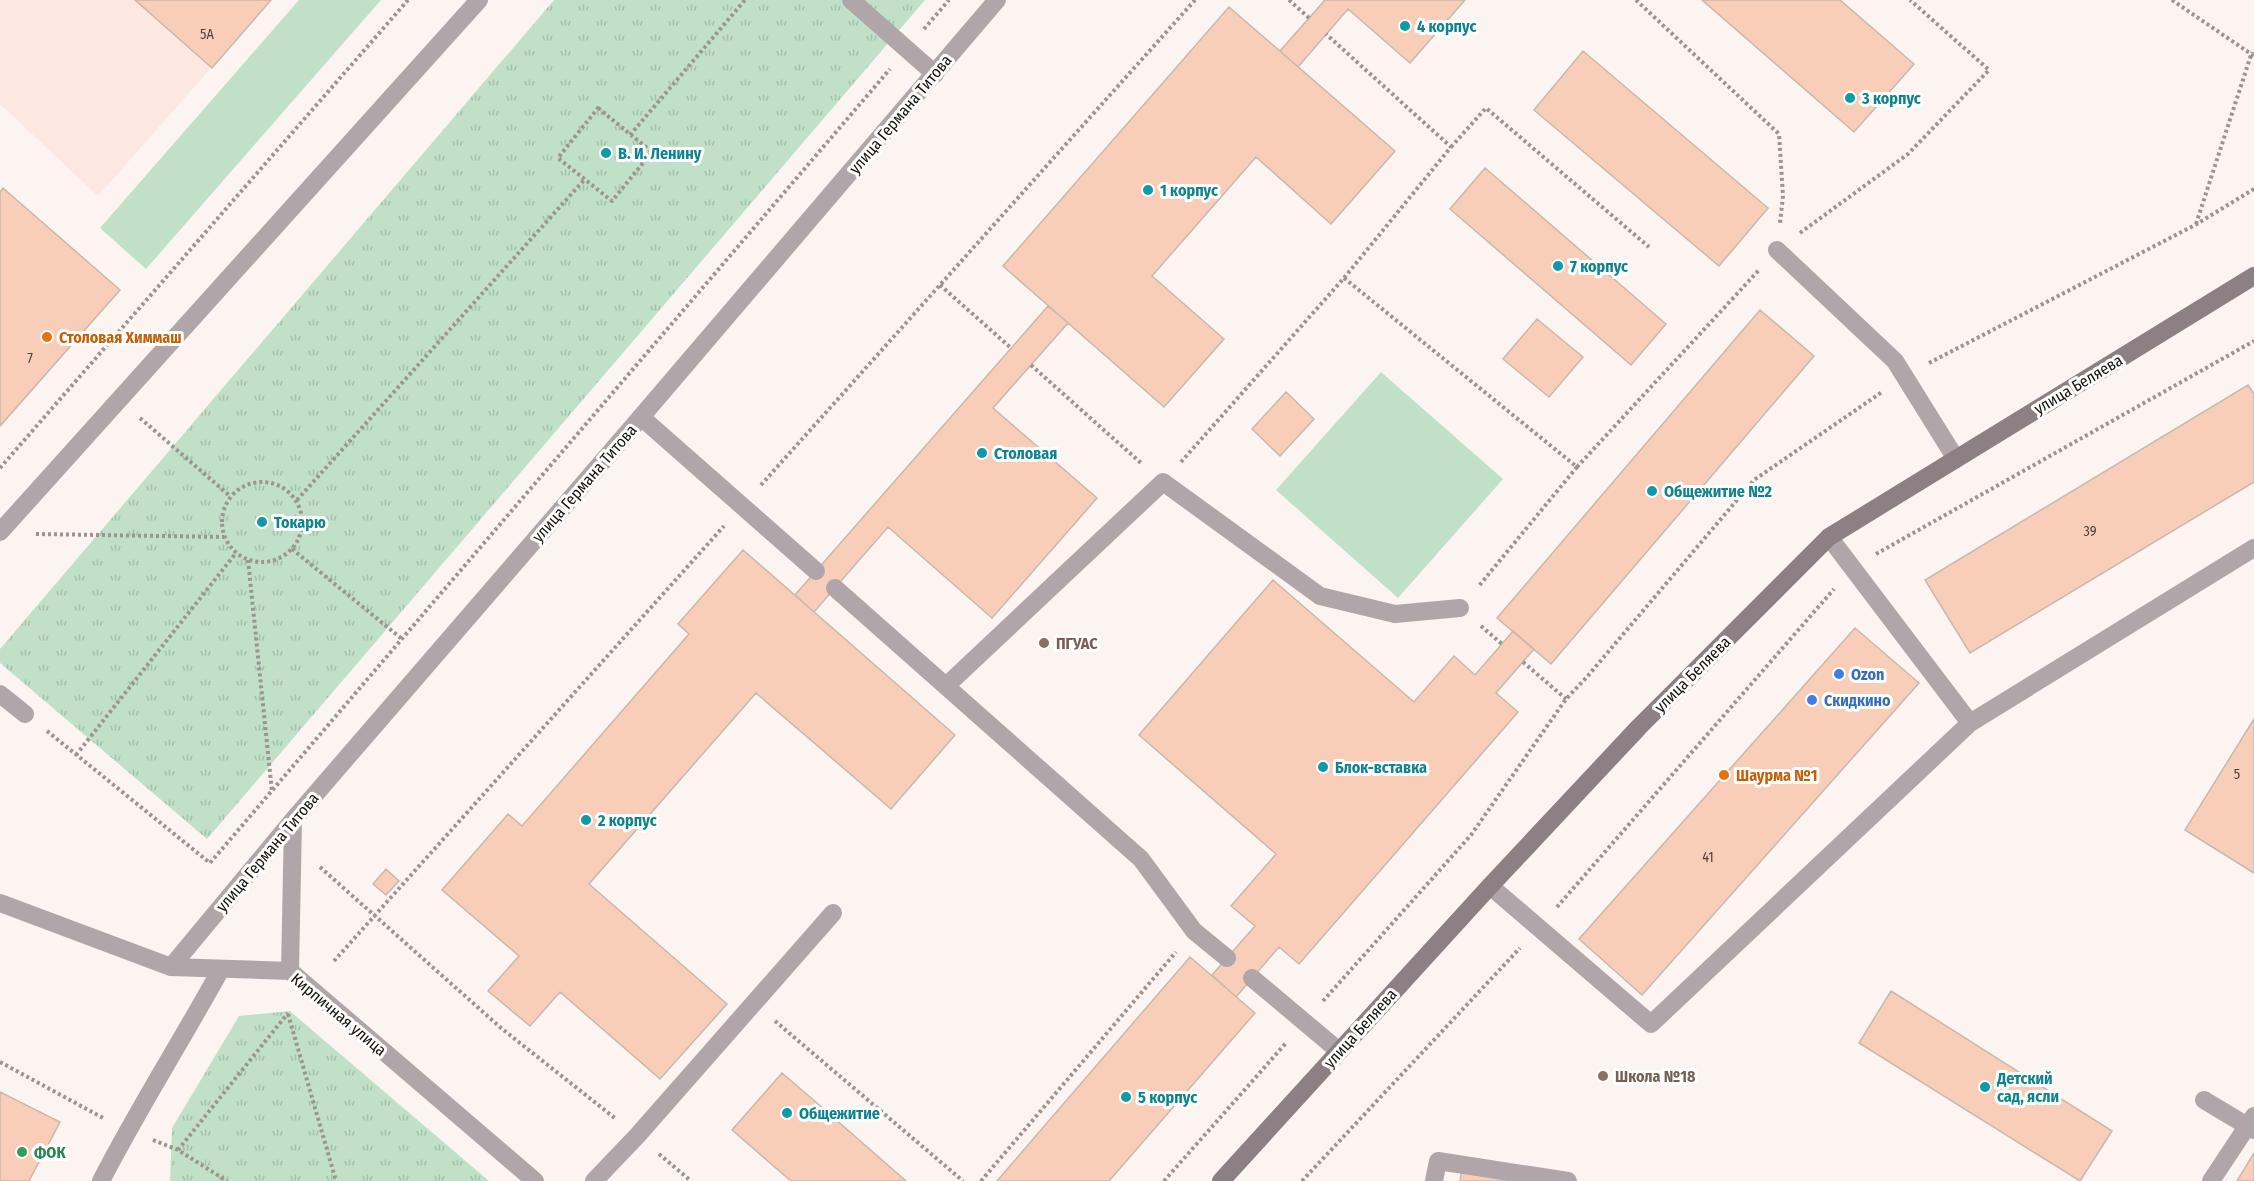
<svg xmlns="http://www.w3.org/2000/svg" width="2254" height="1181" font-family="'Fira Sans Condensed',sans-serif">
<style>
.industrial{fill:#fce7e1}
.green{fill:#c0e1c8}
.park{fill:url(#park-tufts)}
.building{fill:#f9ceb8;stroke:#cab7ad;stroke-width:1.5}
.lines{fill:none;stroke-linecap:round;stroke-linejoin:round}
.path{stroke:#9c9490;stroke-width:4;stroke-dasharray:3 3;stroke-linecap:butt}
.lane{stroke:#b0a6a9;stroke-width:18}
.street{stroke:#b0a6a9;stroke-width:18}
.secondary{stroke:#8d8084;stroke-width:18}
.culture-dot{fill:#0f9aa8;stroke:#fff;stroke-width:2}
.food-dot{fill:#e8710a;stroke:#fff;stroke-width:2}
.education-dot{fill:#8d6e63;stroke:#fff;stroke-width:2}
.shop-dot{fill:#3f7fe0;stroke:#fff;stroke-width:2}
.leisure-dot{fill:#2e9e5b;stroke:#fff;stroke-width:2}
.labels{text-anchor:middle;stroke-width:6;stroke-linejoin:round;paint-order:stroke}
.number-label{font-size:14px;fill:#504038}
.culture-label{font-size:16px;font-weight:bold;fill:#0d838f;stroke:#fff;text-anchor:start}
.street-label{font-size:16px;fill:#17110d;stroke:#fff}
.food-label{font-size:16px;font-weight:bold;fill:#c56008;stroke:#fff;text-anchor:start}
.education-label{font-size:16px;font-weight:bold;fill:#785e54;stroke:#fff;text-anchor:start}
.shop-label{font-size:16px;font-weight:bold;fill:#366cbe;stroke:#fff;text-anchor:start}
.leisure-label{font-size:16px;font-weight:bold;fill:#27864d;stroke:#fff;text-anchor:start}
</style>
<defs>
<pattern id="park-tufts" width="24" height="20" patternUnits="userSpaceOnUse" patternTransform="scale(1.5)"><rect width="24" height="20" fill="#c0e1c8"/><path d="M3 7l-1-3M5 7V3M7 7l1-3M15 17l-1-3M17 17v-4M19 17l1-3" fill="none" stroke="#a4c0ab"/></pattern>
</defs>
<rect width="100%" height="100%" fill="#fcf4f0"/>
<path class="industrial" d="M0 0H271L98 196 0 104Z"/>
<path class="green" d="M299 0H381L146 269 100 228Z
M1381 372 1503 479 1398 598 1276 490Z"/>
<path class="park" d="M554 0H925L207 839 0 663V649Z
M291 1011V1012L489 1181H170L172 1128 239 1016Z"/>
<path class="building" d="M135 0H271L212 68Z
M1325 0H1465L1410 63 1348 9 1298 67 1280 51Z
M1702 0H1840L1914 64 1854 132Z
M1229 7 1395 151 1331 224 1256 157 1152 276 1224 339 1164 407 1003 266Z
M1583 51 1768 208 1719 266 1534 110Z
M1485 168 1666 324 1631 365 1450 209Z
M3 188 120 290 0 426V192Z
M1048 306 1068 323 993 408 1097 498 992 618 888 527 814 612 795 595Z
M1760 310 1814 356 1551 664 1497 618Z
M1537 319 1583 357 1549 397 1503 359Z
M2248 385 2254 394V482L1970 653 1925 580Z
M1286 392 1314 419 1280 456 1252 429Z
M743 550 955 735 891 809 756 693 589 884 727 1004 660 1079 560 992 530 1026 488 991 519 956 442 890 508 814 522 826 689 634 678 624Z
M1273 580 1414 702 1454 656 1475 675 1513 631 1534 649 1496 693 1518 712 1299 964 1279 947 1236 997 1212 975 1255 926 1231 906 1276 854 1139 735Z
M1855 628 1919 683 1642 995 1579 939Z
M2254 719V873L2185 830Z
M386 869 399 881 386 895 373 884Z
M1190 957 1255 1013 1109 1181H997Z
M1891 991 2112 1131 2080 1181 1859 1043Z
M782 1073 810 1097 906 1181H791L732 1130Z
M0 1092 60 1122 29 1181H0Z
M2254 1153V1181H2237Z
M1462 1168 1539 1181H1460Z"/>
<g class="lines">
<path class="path" d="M1289 0 1309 18
M1636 0 1779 134 1783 196 1780 223
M2172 0 2254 56
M924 29 949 0
M598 108 652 152 612 201 558 158Z
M630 135 745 0
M1451 147 1486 108 1649 247
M2196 224 2252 52
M1800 233 1908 154 1989 70 1910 0
M1344 278 1577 467 1478 587
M940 285 1011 348
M1929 363 2195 225 2254 189
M1031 365 1142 464
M140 418 230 496
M1181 462 1344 278 1451 147 1326 34
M1577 467 1759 270
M0 468 408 0
M222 522a40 40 0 1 1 80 0a40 40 0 1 1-80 0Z
M761 485 1195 0
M297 500 584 180
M36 534 224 537
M292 549 402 639
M1876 554 2254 341
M248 560 272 792
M1481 626 1502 644
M1523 662 1566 699
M47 731 210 863 890 69
M76 755 236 553
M320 867 501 1028 616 1119
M1557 907 1834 589
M334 961 724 526
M1323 1001 1471 835 1566 699 1586 678 1754 480 1882 392
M288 1014 336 1181
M775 1021 963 1181
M0 1062 105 1119
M153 1140 178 1150 227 1181
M178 1150 288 1013
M659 1154 691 1181
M981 1181 1176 952
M1164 1181 1286 1043
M1302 1181 1520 948"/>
<path class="lane" d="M851 0 935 74
M1777 250 1895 361 1956 459
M641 417 816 571
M0 532 479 0
M1829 537 1970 723 2254 548
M835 588 1141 859 1194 931 1227 958
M946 686 1163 482 1320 596 1395 614 1460 608
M0 694 25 714
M1490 886 1651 1024 1970 723
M1252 978 1339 1051
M2204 1100 2254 1130
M101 1181C138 1109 182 1040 221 969
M594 1181 637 1136 833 913
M1434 1181 1438 1161 1568 1181
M2211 1181 2254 1116"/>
<path class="street" d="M0 903 171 967 290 971 535 1181
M171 967 293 820 641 417 997 0
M290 971 293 820"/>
<path class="secondary" d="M1221 1181 1490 886 1639 727 1829 537 2254 276"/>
</g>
<g class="culture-dot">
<circle cx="1405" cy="26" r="6"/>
<circle cx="1850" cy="98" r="6"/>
<circle cx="606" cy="153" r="6"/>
<circle cx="1148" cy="190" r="6"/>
<circle cx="1558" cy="266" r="6"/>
<circle cx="982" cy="453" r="6"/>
<circle cx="1652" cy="491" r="6"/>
<circle cx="262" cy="522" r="6"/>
<circle cx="1323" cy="767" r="6"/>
<circle cx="586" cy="820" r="6"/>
<circle cx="1985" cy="1087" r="6"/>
<circle cx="1126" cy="1097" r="6"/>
<circle cx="787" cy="1113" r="6"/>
</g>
<g class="food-dot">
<circle cx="47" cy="337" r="6"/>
<circle cx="1724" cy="775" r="6"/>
</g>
<g class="education-dot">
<circle cx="1044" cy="643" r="6"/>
<circle cx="1603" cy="1076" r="6"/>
</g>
<g class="shop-dot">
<circle cx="1839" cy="674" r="6"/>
<circle cx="1812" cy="700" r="6"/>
</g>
<circle class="leisure-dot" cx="22" cy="1152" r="6"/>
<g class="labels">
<g class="number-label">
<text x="207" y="39">5А</text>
<text x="30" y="363">7</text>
<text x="2090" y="536">39</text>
<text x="2237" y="779">5</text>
<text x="1708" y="862">41</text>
</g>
<g class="culture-label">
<text x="1417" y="32">4 корпус</text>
<text x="1862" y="104">3 корпус</text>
<text x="618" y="159">В. И. Ленину</text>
<text x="1160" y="196">1 корпус</text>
<text x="1570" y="272">7 корпус</text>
<text x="994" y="459">Столовая</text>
<text x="1664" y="497">Общежитие №2</text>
<text x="274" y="528">Токарю</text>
<text x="1335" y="773">Блок-вставка</text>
<text x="598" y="826">2 корпус</text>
<text x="1997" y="1084">Детский<tspan x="1997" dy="18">сад, ясли</tspan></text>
<text x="1138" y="1103">5 корпус</text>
<text x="799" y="1119">Общежитие</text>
</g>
<g class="street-label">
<text transform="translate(900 114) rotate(-50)" y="6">улица Германа Титова</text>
<text transform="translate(2078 384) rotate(-31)" y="6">улица Беляева</text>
<text transform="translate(584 483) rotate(-49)" y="6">улица Германа Титова</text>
<text transform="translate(1692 674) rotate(-45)" y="6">улица Беляева</text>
<text transform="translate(267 852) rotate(-50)" y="6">улица Германа Титова</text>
<text transform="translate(339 1014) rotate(40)" y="6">Кирпичная улица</text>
<text transform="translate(1360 1028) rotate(-48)" y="6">улица Беляева</text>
</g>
<g class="food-label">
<text x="59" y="343">Столовая Химмаш</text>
<text x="1736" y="781">Шаурма №1</text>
</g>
<g class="education-label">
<text x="1056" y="649">ПГУАС</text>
<text x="1615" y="1082">Школа №18</text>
</g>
<g class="shop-label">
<text x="1851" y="680">Ozon</text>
<text x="1824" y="706">Скидкино</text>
</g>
<g class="leisure-label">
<text x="34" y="1158">ФОК</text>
</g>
</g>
</svg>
